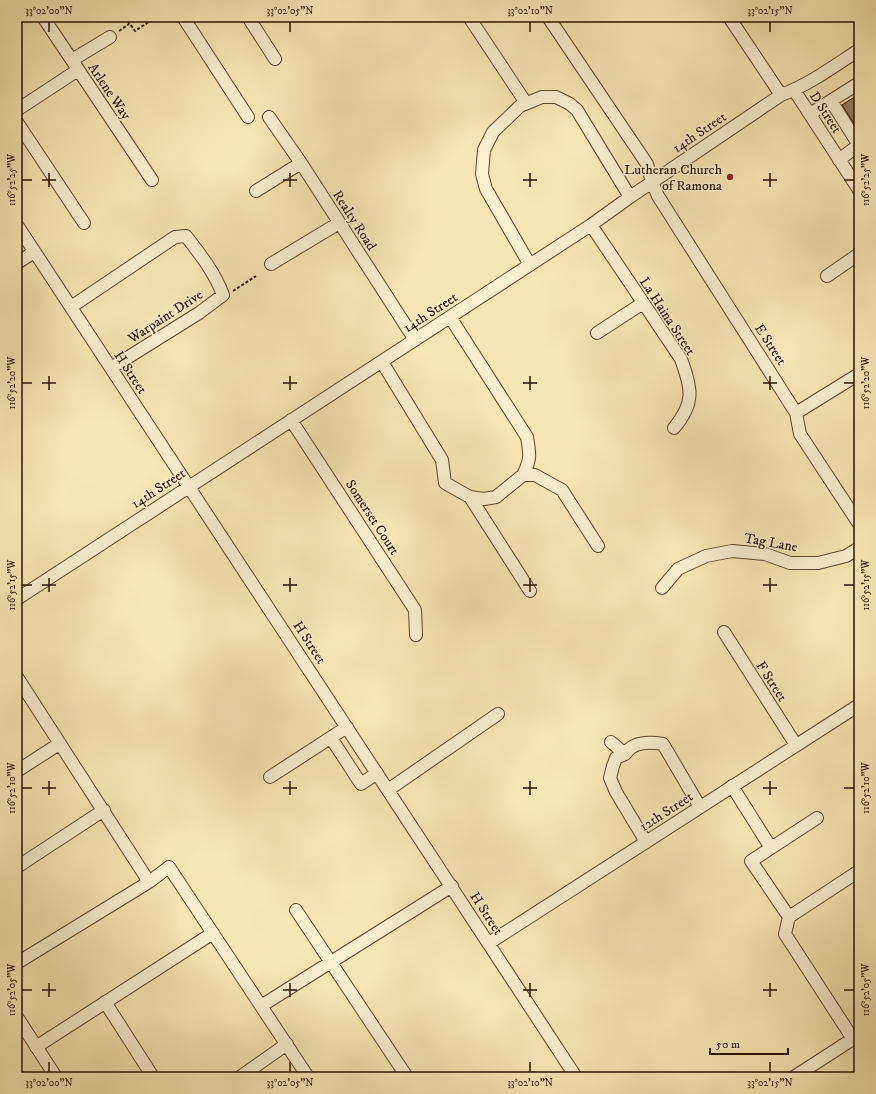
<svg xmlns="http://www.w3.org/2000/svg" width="876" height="1094" font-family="'IM FELL DW Pica',serif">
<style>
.building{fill:#957f5e;stroke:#2a1000}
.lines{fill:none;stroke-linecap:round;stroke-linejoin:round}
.minor-casing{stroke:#5e452d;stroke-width:14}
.path{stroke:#2a1000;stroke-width:2;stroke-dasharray:3 2;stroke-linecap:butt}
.minor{stroke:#faeecf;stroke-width:12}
.ticks{fill:none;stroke:#2a1000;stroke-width:1.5}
.poi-dot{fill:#8f2418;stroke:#faeecf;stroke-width:1.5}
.labels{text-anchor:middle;stroke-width:3;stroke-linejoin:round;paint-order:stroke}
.street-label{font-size:14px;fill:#2a1000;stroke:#faeecf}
.poi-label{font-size:14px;fill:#2a1000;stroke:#faeecf;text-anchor:end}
.neatline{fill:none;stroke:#2a1000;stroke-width:1.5}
.ticks-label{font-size:10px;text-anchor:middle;fill:#2a1000}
</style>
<rect width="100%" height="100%" fill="#f8e5b5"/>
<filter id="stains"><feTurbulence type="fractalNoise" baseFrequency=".005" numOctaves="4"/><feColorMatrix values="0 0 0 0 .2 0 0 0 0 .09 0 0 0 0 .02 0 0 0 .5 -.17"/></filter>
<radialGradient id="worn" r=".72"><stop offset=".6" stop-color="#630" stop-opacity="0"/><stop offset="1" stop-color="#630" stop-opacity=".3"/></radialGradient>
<path class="building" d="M859 94V131L842 105Z"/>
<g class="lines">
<defs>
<path id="minor" d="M43 17 152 180
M183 17 248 117
M248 17 275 59
M469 17 526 103
M548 17 647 164 652 182 658 196 796 413 800 434 859 524
M729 17 781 95
M72 60 110 37
M794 90 859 190
M831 101 857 142 856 147 839 160
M17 110 78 70
M810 114 859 83
M269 117 301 163 415 340
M17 122 84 223
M256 191 301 163
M17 225 576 1077
M591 225 681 359C692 389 695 403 674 428
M17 263 34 252
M271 264 339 223
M530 265 486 189 482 174 484 150 493 132 520 106 542 97H556L570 104 577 110 630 197
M827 276 859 254
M71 307 175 237 186 236C200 254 215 273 223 295L199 313 111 368
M450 317 527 437C530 454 531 460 523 475
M597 333 643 303
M382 362 442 460 445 483 470 497 530 591
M796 413 859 374
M291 420 415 610 416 635
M470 497 484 499 496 497 523 475H535L562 490 598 546
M662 588 678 569 706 556 732 551 765 554 790 563H818L846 556 859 548
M17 599 591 225 630 197 781 95C809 85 834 66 859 50
M724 632 796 745
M17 677 149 882
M331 738 361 784 377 773
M611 742 625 754C633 741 651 742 663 744L700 807
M625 754 616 758 613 766 610 778 616 792 646 842
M17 771 59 744
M270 777 347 727
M732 786 771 848 817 818
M388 790 498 714
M771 848 751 861 789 917 859 871
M17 867 104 810
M296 910 407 1077
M789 917 785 934 853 1039
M489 943 859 705
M17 963 149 882 169 867 308 1077
M105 1002 153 1077
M261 1006 452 886
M17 1017 56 1077
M36 1047 213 933
M240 1077 287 1044
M794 1077 859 1035"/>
</defs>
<use href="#minor" class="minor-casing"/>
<path class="path" d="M125 17 135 31 156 17
M119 31 129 24
M233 291 256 276"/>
<use href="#minor" class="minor"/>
</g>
<path class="ticks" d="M49 22V32M290 22V32M530 22V32M770 22V32M49 173V187M290 173V187M530 173V187M770 173V187M22 180H32M42 180H56M283 180H297M523 180H537M763 180H777M844 180H854M49 376V390M290 376V390M530 376V390M770 376V390M22 383H32M42 383H56M283 383H297M523 383H537M763 383H777M844 383H854M49 578V592M290 578V592M530 578V592M770 578V592M22 585H32M42 585H56M283 585H297M523 585H537M763 585H777M844 585H854M49 781V795M290 781V795M530 781V795M770 781V795M22 788H32M42 788H56M283 788H297M523 788H537M763 788H777M844 788H854M49 983V997M290 983V997M530 983V997M770 983V997M22 990H32M42 990H56M283 990H297M523 990H537M763 990H777M844 990H854M49 1062V1072M290 1062V1072M530 1062V1072M770 1062V1072"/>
<circle class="poi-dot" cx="730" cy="177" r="4"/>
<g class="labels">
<g class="street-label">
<text transform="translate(110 91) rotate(56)" y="5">Arlene Way</text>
<text transform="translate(826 112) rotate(57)" y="5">D Street</text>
<text transform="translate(699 132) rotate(-34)" y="5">14th Street</text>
<text transform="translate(355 220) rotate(57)" y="5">Realty Road</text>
<text transform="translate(430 312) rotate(-33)" y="5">14th Street</text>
<text transform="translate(165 316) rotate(-33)" y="5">Warpaint Drive</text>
<text transform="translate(668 316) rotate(57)" y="5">La Haina Street</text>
<text transform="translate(771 344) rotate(57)" y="5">E Street</text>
<text transform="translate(131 372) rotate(57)" y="5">H Street</text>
<text transform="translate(158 488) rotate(-33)" y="5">14th Street</text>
<text transform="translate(373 517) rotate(57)" y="5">Somerset Court</text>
<text transform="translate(771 542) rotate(10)" y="5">Tag Lane</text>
<text transform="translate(310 642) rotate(57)" y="5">H Street</text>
<text transform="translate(772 681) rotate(57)" y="5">F Street</text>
<text transform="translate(666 811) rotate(-33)" y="5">12th Street</text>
<text transform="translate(487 913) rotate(57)" y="5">H Street</text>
</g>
<g class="poi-label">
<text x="722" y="174">Lutheran Church<tspan x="722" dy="16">of Ramona</tspan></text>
</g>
</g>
<rect width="876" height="1094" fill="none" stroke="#f8e5b5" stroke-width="44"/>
<path d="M710 1048v6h78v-6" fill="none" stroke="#2a1000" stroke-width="2"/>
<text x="716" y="1048" font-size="12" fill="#2a1000" stroke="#faeecf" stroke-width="3" paint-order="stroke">50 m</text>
<rect x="22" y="22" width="832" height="1050" class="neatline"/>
<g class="ticks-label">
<text x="49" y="14">33°02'00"N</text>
<text x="290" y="14">33°02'05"N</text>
<text x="530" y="14">33°02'10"N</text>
<text x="770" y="14">33°02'15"N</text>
<text transform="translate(865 180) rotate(-90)" y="4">116°52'25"W</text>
<text transform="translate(11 180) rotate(-90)" y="4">116°52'25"W</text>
<text transform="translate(865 383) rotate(-90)" y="4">116°52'20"W</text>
<text transform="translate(11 383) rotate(-90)" y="4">116°52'20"W</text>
<text transform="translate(865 585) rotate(-90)" y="4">116°52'15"W</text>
<text transform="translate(11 585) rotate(-90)" y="4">116°52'15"W</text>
<text transform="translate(865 788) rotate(-90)" y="4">116°52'10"W</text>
<text transform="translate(11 788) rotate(-90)" y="4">116°52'10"W</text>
<text transform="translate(865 990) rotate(-90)" y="4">116°52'05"W</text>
<text transform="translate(11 990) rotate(-90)" y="4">116°52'05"W</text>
<text x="49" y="1086">33°02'00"N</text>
<text x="290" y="1086">33°02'05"N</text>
<text x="530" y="1086">33°02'10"N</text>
<text x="770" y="1086">33°02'15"N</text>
</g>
<rect width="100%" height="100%" filter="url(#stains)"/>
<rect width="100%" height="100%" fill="url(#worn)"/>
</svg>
